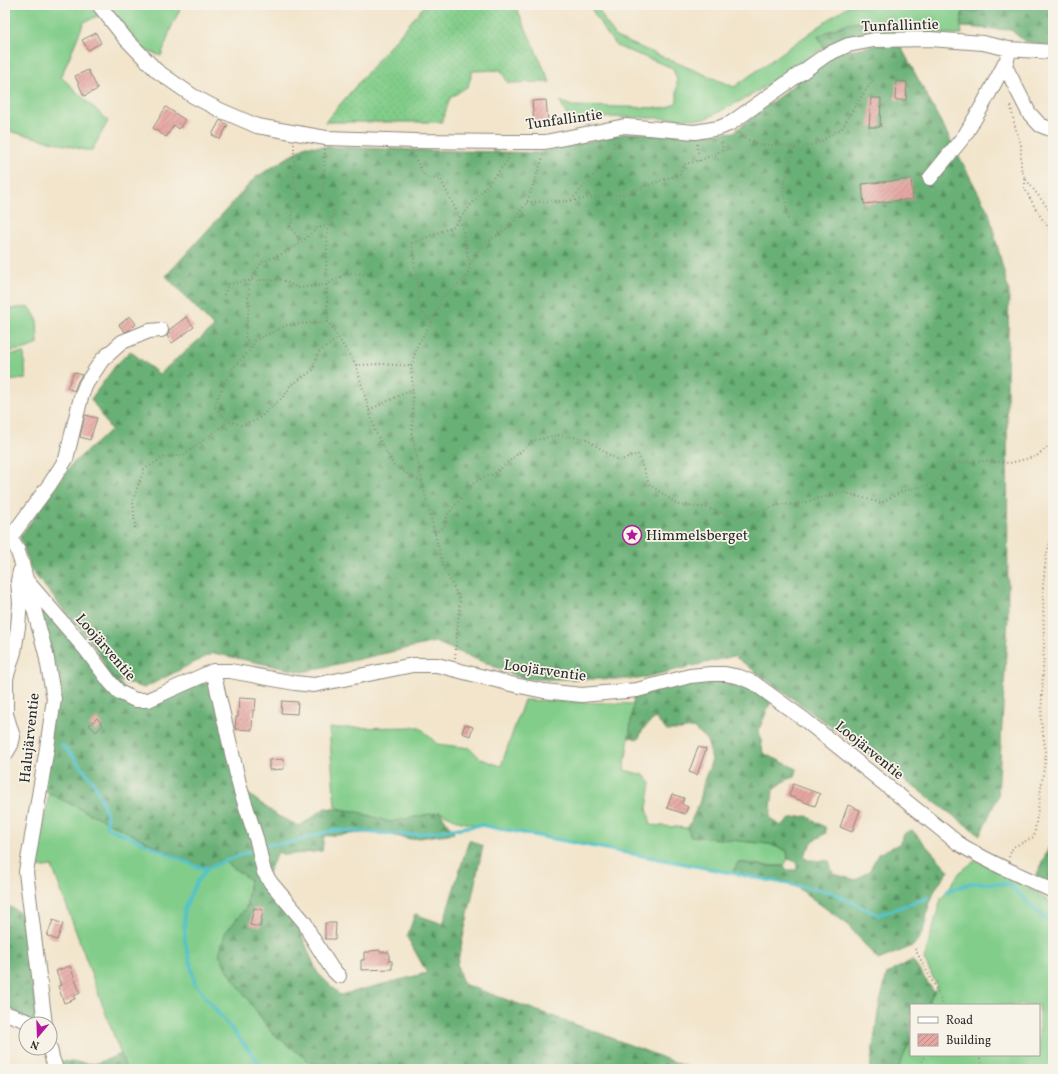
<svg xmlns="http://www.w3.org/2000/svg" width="1058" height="1074" font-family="Vollkorn,serif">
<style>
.grass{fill:#82cd8a;stroke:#567c5a}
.forest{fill:url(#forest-firs);stroke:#4a6e50}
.garden{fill:url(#garden-dots);stroke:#567c5a}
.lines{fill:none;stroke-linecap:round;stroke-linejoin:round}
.stream{stroke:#55c3ca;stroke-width:3.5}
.building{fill:url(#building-hatch)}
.minor-casing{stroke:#8e887c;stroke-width:16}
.path{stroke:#8e887c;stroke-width:2;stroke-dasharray:1 3;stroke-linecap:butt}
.minor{stroke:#fff;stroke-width:14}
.labels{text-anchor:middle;stroke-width:3.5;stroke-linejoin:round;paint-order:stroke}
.street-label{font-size:15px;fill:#2b2b2b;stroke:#f7f3e8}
.poi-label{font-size:15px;fill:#2b2b2b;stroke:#f7f3e8;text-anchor:start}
</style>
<defs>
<pattern id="forest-firs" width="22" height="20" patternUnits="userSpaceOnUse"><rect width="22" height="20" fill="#69b076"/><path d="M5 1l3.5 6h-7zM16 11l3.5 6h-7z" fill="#578f61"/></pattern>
<pattern id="garden-dots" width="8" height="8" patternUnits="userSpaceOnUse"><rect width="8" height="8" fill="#82cd8a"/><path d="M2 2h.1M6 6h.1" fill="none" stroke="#70b077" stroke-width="1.8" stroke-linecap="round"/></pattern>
<pattern id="building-hatch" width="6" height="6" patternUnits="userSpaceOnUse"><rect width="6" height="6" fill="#e6a7a3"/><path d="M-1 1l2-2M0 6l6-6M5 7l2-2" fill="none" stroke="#bb8885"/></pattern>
</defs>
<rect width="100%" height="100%" fill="#f7f3e8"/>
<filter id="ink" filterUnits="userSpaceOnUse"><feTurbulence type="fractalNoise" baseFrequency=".025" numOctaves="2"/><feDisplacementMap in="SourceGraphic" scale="8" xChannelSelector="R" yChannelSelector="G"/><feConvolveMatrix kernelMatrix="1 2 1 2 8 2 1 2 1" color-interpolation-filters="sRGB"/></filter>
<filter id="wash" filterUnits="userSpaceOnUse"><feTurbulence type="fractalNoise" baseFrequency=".012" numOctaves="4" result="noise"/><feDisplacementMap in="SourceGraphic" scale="16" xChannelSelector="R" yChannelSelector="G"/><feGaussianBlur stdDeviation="0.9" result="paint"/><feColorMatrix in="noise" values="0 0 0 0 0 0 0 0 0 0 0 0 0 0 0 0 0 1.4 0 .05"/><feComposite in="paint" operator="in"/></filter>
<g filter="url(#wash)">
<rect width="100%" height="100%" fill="#f2e5cc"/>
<path class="grass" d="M5 5H89L98 16 84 22 61 77 108 121 92 150H85L5 130Z
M107 5H182L171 28 161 56 145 50 133 37Z
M589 5H596L605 21 616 37 734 87 849 5H982L984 10 962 12 961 27 962 34H892L880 21 848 23 818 36 824 48 750 96 705 119 610 117 571 125 560 101 572 106 668 108 677 102V80L673 68 616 46 605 31Z
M30 307 37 319 38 344 25 349 5 352V309Z
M24 353 26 379 5 381V355Z
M524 700 634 704 624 770 644 775 651 783 647 808 651 825 688 828 690 836 769 844 787 851 788 859 784 866H766L738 862 733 873 461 822 440 812 390 822 335 807 329 728 420 727 437 744 470 748 481 759 501 766Z
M49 793 198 867 208 868 224 861 250 880 246 908 225 933 311 1063 333 1069H126L52 866 36 868Z
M976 860 1035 892 1053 904V1069H898L911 1039V1055H1039V1005H927L937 986 924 959 941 899 961 871Z"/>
<path class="forest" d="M982 5H1047L1053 23V47L1024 41 1011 30 961 27 962 12 983 10Z
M880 21 892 34 838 41 824 48 818 36 848 23Z
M875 45H900L989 213 1009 292 1007 385 1008 617 998 796 980 835 734 656 638 679H524L435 642 302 672 213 653 144 688 114 679 93 645 31 570 20 537 72 464 111 430 91 399 116 365 130 351 159 374 214 327 166 276 255 178 306 146 418 150 538 153 627 133 704 134 734 132 833 54Z
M27 581 135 700 213 671 240 788 278 816 300 826 325 808 355 811 390 822 440 812 454 833 411 839 375 832 324 836 322 851 285 855 278 852 264 881 299 929 317 972 340 995 427 973 407 937 415 914 443 924 469 840 483 846 457 965 463 984 599 1033 692 1069H333L311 1063 272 1033 232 977 219 955 225 933 246 908 250 880 224 861 208 868 198 867 40 789 54 699Z
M722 678 747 687 771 702 759 729 763 753 797 769 795 777 786 780 773 790 770 818 781 826 791 818 807 816 825 827 826 833 813 841 804 855 807 860 829 861 833 874 856 880 870 870 878 854 899 844 905 833 912 830 949 871 935 889 929 906 923 932 917 941 913 946 878 960 847 924 798 888 784 882 733 873 738 862 766 866H784L788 870H797V862L788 859 787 851 769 844 690 836 688 828 700 801 704 781 712 760 707 740 693 728 680 730H666L655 718 644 728 638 739 629 737 634 696 691 683Z
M1053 837V886L1036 877Z
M5 904 32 919 45 1024 5 1013Z
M912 960 934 992 927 1005H911V1039L898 1069H870L879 1006 887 974Z
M121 1054 126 1069H60L57 1061 95 1064Z"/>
<path class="garden" d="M425 5H515L550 82 508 83 501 70 473 71 468 86 450 98 442 122H325Z"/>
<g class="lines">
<path class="stream" d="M62 745 72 755 94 783 107 814 106 827 198 867 208 868
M264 845 289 843 334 830 412 835 481 825 831 892 878 915 927 898
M250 851 208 868 196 883 184 910 185 941 195 984 264 1069
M948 891 971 883 1009 884 1053 927"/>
</g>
<g id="blocks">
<path class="building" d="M96 33 101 43 88 50 82 40Z
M88 70 98 89 84 96 75 76Z
M896 81 907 82 906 100H895Z
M871 98H881L880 127H869Z
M546 100 548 122 534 123 532 101Z
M166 107 185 120 179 129 174 125 166 137 153 128Z
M220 120 228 125 220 139 212 135Z
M911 179 913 199 864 204 862 184Z
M130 316 136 324 130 330 125 332 119 325Z
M186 317 194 327 172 343 167 336 169 333V330Z
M74 372 82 375 78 381 74 391 67 388Z
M85 415 97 418 90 440 80 437Z
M239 698 256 699 255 710H253L252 730 235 729 236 717H238Z
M282 701 298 702 297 714 281 713Z
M97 718 103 725 96 732 89 725Z
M465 724 473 727 470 736 462 733Z
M698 747 706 749 697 775 689 772Z
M283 759 284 769 269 770V760Z
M793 784 820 794 815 806 789 796Z
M672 794 684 798 682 804 688 807 685 814 667 808Z
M848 805 860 810 852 832 840 827Z
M254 908 263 910 260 927 250 925Z
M53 920 63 924 57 940 47 936Z
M325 923H336L335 939H325Z
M380 950V952H389V961H392V969L361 970V960H364V952H370V951Z
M70 966 80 993 74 996 75 999 64 1003 58 986 61 985 56 971Z"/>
</g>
</g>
<g filter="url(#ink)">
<use href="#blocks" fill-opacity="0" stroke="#8e887c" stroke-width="1"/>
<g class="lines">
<defs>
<path id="minor" d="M99 5 125 38 157 71 193 96 220 110 257 126 326 138 416 141 510 142H545L625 126 695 132 719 128 731 123 826 55 848 45 874 40 930 39 983 43 1009 49 1053 52
M1004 64 1029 113 1040 125 1053 130
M930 178 965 135 981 108 1007 60 1009 49
M5 534 10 538 17 549 22 564 46 654 54 699 47 748 26 872 45 1024
M10 538 50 484 66 459 81 397 86 384 102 360 122 342 149 331 161 330
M27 581 87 651 110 682 119 692 135 700H148L213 671H230L295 683 314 685 413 665H437L515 685 544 691 582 695 637 690 690 676 711 674H725L740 677 754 683 805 720 958 843C988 863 1021 875 1053 891
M213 671 240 788 257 841 264 872 271 883 305 923 310 934 323 955 332 969 339 976
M5 755 11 745 13 737 6 714V678L14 652 18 627 20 603 18 581 20 571
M5 1013 35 1024
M50 1048 52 1058 56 1069"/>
</defs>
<use href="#minor" class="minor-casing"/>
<path class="path" d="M1011 106 1014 123 1021 145V168L1025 178 1053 215
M739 133 743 138 761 145H782L795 148 817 144 842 128 858 101 874 79
M294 144V188L300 192 298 204 292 212 293 218 290 226 301 243
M697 144 699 161
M325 149 323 192 334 213 328 226 326 273 328 322 356 365 375 431 393 465 422 482
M412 153 425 177 441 180 460 218 470 265
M1025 179V189L1038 213 1053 234
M571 200 609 159 615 141
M527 202 570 201 623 194 680 174 684 164 699 161 723 150 721 140
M788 219 783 184 787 175 794 148
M224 295 228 284 250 280H282L299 288 326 285 348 273 378 275
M327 322 287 325 254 341 251 349 230 371 214 406 228 421 241 425 257 420 285 395 290 386 313 370 318 353 338 338
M432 322 420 310 412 243 453 227 508 160 509 153
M251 348 245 336 249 308 248 299 250 280 262 262 284 253 301 243 317 228 327 226
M356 365 383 364 410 366
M369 410 413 389
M1053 447 1051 456 1053 472
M135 528 133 500 144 469 165 457 184 455 228 421
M435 533 444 527 448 514 474 483 484 477 494 474 533 441 558 435 586 439 619 461 638 454 649 484 678 505 708 508 736 518 782 504 794 505 843 492 881 503 903 491 932 484 953 463 987 461 1010 463 1037 456 1053 442
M455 658 460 600 443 566 422 482 412 434 413 389 411 366 418 344 432 322 443 296 467 277 470 265 482 245 510 227 527 202 542 160 543 154
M1009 857 1013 847 1034 837 1046 753 1041 721 1044 646 1043 586 1046 556 1053 532
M915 949 938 992 943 1005
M978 1055 983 1066
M918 1069 925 1055"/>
<use href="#minor" class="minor"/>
</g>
</g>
<defs>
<symbol id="sight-ring" viewBox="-11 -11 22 22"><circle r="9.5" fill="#f7f3e8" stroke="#b5179e" stroke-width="1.5"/><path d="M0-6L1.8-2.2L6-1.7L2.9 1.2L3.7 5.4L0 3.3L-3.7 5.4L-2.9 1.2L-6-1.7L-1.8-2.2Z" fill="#b5179e"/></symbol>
</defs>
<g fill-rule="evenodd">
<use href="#sight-ring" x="621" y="524" width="22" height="22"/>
</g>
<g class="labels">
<g class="street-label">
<text transform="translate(900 25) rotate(-2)" y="5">Tunfallintie</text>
<text transform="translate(564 119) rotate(-8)" y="5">Tunfallintie</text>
<text transform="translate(106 647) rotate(49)" y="5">Loojärventie</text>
<text transform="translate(545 670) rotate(8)" y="5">Loojärventie</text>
<text transform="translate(29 738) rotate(-84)" y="5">Halujärventie</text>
<text transform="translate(870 750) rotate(39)" y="5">Loojärventie</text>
</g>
<g class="poi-label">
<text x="646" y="540">Himmelsberget</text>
</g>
</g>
<rect width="1058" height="1074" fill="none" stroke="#f7f3e8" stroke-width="20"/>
<rect x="910" y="1004" width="130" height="52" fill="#f7f3e8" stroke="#a5a39c"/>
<rect x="918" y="1017" width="20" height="6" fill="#ffffff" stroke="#a5a39c"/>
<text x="946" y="1024" font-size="12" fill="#2b2b2b">Road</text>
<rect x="918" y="1034" width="20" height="12" fill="url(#building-hatch)" stroke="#a5a39c"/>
<text x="946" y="1044" font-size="12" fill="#2b2b2b">Building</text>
<g transform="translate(38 1036) rotate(199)"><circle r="19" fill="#f7f3e8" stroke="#a5a39c"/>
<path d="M0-3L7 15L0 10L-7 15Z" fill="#b5179e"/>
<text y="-6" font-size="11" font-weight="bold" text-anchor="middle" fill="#2b2b2b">N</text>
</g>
</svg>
